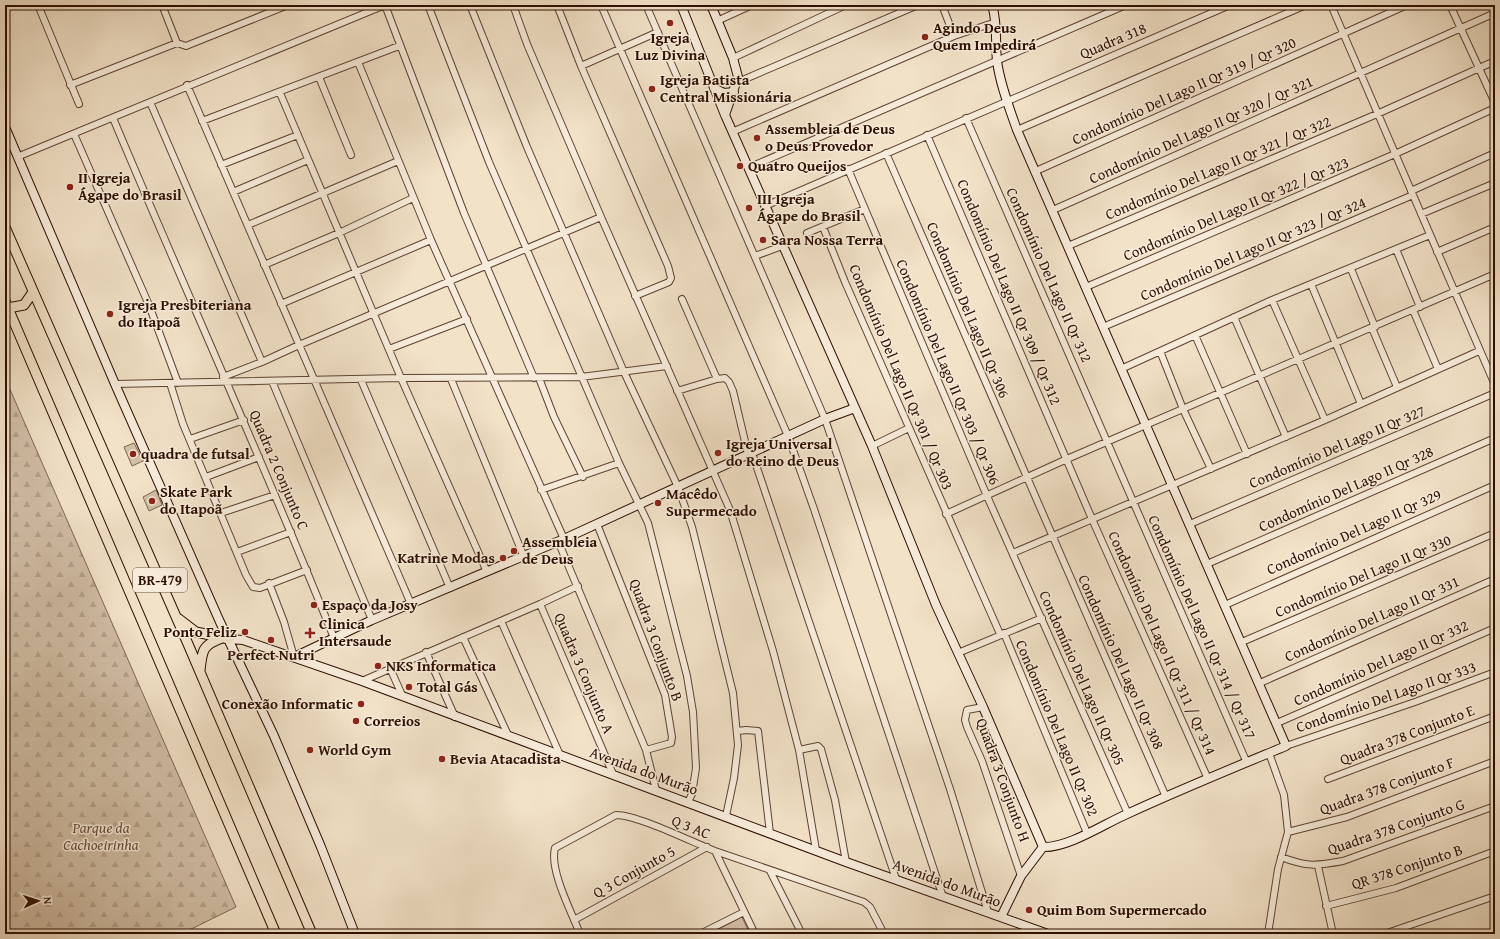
<svg xmlns="http://www.w3.org/2000/svg" width="1500" height="939" font-family="'Gentium Book Plus',serif">
<style>
.green{fill:#d1bea6;stroke:#7f6653}
.forest{fill:url(#forest-firs);stroke:#7f6653}
.lines{fill:none;stroke-linecap:round;stroke-linejoin:round}
.street-casing{stroke:#5e4332;stroke-width:8}
.secondary-casing{stroke:#2d0e00;stroke-width:10}
.primary-casing{stroke:#2d0e00;stroke-width:11}
.street{stroke:#f7ecdb;stroke-width:6}
.secondary{stroke:#f7ecdb;stroke-width:8}
.primary{stroke:#f2e2c8;stroke-width:9}
.poi-dot{fill:#8f2418;stroke:#f7ecdb;stroke-width:1.5}
.labels{text-anchor:middle;stroke-width:3;stroke-linejoin:round;paint-order:stroke}
.shield{fill:#f7ecdb;stroke:#6a5142;stroke-width:1}
.shield-label{font-size:14px;font-weight:bold;fill:#2d0e00}
.poi-label{font-size:15px;font-weight:bold;fill:#2d0e00;stroke:#f7ecdb;text-anchor:start}
.street-label{font-size:15px;fill:#2d0e00;stroke:#f7ecdb}
.park-label{font-size:15px;font-style:italic;fill:#664c3a;stroke:#f7ecdb}
</style>
<defs>
<pattern id="forest-firs" width="22" height="20" patternUnits="userSpaceOnUse"><rect width="22" height="20" fill="#d1bea6"/><path d="M5 1l3.5 6h-7zM16 11l3.5 6h-7z" fill="#b4a28d"/></pattern>
</defs>
<rect width="100%" height="100%" fill="#f2e2c8"/>
<filter id="stains"><feTurbulence type="fractalNoise" baseFrequency=".005" numOctaves="4"/><feColorMatrix values="0 0 0 0 .2 0 0 0 0 .09 0 0 0 0 .02 0 0 0 .5 -.17"/></filter>
<radialGradient id="worn" r=".72"><stop offset=".6" stop-color="#630" stop-opacity="0"/><stop offset="1" stop-color="#630" stop-opacity=".3"/></radialGradient>
<path class="green" d="M134 443 143 461 132 466 124 447Z
M156 490 162 505 149 511 143 497Z
M742 917 750 934H709Z"/>
<path class="forest" d="M5 378 236 907 181 934H5Z"/>
<g class="lines">
<defs>
<path id="street" d="M5 5H6
M38 5 79 104
M162 5 177 43
M385 5 464 213 534 378
M428 5 489 162 619 463 648 523 687 676 693 712 696 768 692 794 688 802
M470 5 527 147 624 372 678 487 692 527 733 693 738 745 734 778 726 816
M513 5 527 44 601 217 730 510 773 651 799 750 816 850
M557 5 581 66 668 266 671 278 669 282 635 296
M601 5 788 436 814 509 943 897
M646 5 825 419 950 789 988 912
M942 5 954 36
M1331 5 1495 385
M1450 5 1495 103
M717 21 752 5
M177 43 186 46 288 5
M733 58 846 5
M358 62 431 240 564 539
M581 66 658 32
M319 77 351 155
M738 82 918 5
M70 85 177 43
M187 85 411 604
M280 93 401 378 487 572
M150 102 262 362
M113 118C186 292 264 463 334 638
M966 118 1247 763
M202 121 399 46
M1017 130 1306 5
M732 132 954 36 996 22
M74 134 149 305 178 383
M927 135 1092 519 1208 779
M886 153 1166 797
M17 157 385 5
M221 165 298 135
M748 168 1126 5
M848 169 987 496 1128 814
M1036 171 1407 5
M1411 191 1495 153
M233 192 308 160
M765 206 1230 5
M1053 210 1495 13
M1421 214 1495 183
M248 225 398 161
M823 227 845 282 1000 634
M807 233 865 209
M1068 246 1377 114 1495 61
M1396 249 1420 307
M1437 252 1495 227
M755 256 782 246
M264 265 339 233 413 198
M1351 269 1375 327
M1492 276 1495 283
M1311 284 1361 404
M1086 287 1395 154 1495 108
M682 299 717 379
M1272 300 1325 420
M281 304 431 240
M1413 310 1438 369
M1234 317 1286 437
M1103 327 1413 195
M1372 328 1397 387
M1195 335 1247 454
M389 349 467 319
M1160 351 1183 409 1211 469
M1121 369 1272 300 1430 235
M223 377 262 362 299 345 601 217
M539 378 554 417 583 477
M451 379 524 557
M361 380 450 588
M272 381 372 620
M170 383 183 424 246 575 253 587 260 588 307 570
M115 384 401 378 581 377 667 366
M677 391 717 379 725 378 729 382 733 391 748 454
M190 439 244 420
M872 446 909 428
M752 453 896 879
M206 477 259 457
M541 490 619 463
M221 513 275 495
M946 514 1067 459 1495 274
M597 524 665 695 672 737 671 743 646 750
M1190 524 1495 393
M558 541 646 750 656 790
M237 552 291 532
M1013 553 1325 420 1479 351
M1207 564 1495 438
M269 583 284 622 294 657
M540 604 613 774
M1225 605 1495 485
M501 621 560 755
M1004 633 1087 833
M463 637 508 735
M1242 642 1495 533
M426 652 455 717
M958 653 1042 618
M390 668 402 695
M362 681 540 604 578 586
M1260 683 1495 579
M983 707 967 710 965 720 967 727 982 761 1021 876
M1277 723 1495 628
M738 731 746 730 758 731 770 833
M1286 746 1415 702 1495 672
M799 750 818 746 821 749 835 800 846 862
M1328 779 1495 716
M1288 832 1347 817 1495 761
M715 851 864 902 870 907 884 934
M1281 857C1307 867 1316 866 1343 861L1495 806
M1318 866 1333 934
M770 871 802 934
M1326 906 1396 888 1495 851
M574 920 707 847
M580 934C572 913 549 870 555 848L616 815C638 815 692 842 715 851L755 934
M700 934 744 912
M1268 934 1278 869 1288 832 1284 795 1269 753
M1384 934 1495 896"/>
<path id="secondary" d="M681 5 725 115 872 446 936 605 983 707 1043 847
M711 5 733 58 738 77 725 115
M992 5C998 24 995 42 997 61 1000 84 1009 107 1017 130L1286 746C1233 768 1179 790 1127 814 1104 824 1068 848 1043 847
M714 88 724 93 734 92
M5 127 115 384 220 622 274 736 321 847 355 934
M229 639 243 640 362 681 846 862 1048 934
M294 657 372 620 564 539 825 419 855 408
M1001 917 1021 876 1043 847"/>
<path id="primary" d="M5 227 188 644 312 934
M5 301 276 934
M8 308 24 305 33 292
M179 619 196 632 229 639
M200 671C202 651 202 645 222 638"/>
</defs>
<use href="#street" class="street-casing"/>
<use href="#secondary" class="secondary-casing"/>
<use href="#primary" class="primary-casing"/>
<use href="#street" class="street"/>
<use href="#secondary" class="secondary"/>
<use href="#primary" class="primary"/>
</g>
<g class="poi-dot">
<circle cx="670" cy="23" r="4"/>
<circle cx="925" cy="37" r="4"/>
<circle cx="652" cy="89" r="4"/>
<circle cx="757" cy="138" r="4"/>
<circle cx="740" cy="166" r="4"/>
<circle cx="70" cy="187" r="4"/>
<circle cx="749" cy="208" r="4"/>
<circle cx="763" cy="240" r="4"/>
<circle cx="110" cy="314" r="4"/>
<circle cx="718" cy="453" r="4"/>
<circle cx="133" cy="454" r="4"/>
<circle cx="152" cy="501" r="4"/>
<circle cx="658" cy="503" r="4"/>
<circle cx="514" cy="551" r="4"/>
<circle cx="503" cy="558" r="4"/>
<circle cx="314" cy="605" r="4"/>
<circle cx="245" cy="632" r="4"/>
<path d="M308 627h4v4h4v4h-4v4h-4v-4h-4v-4h4z"/>
<circle cx="271" cy="640" r="4"/>
<circle cx="378" cy="666" r="4"/>
<circle cx="409" cy="687" r="4"/>
<circle cx="361" cy="704" r="4"/>
<circle cx="356" cy="721" r="4"/>
<circle cx="310" cy="750" r="4"/>
<circle cx="442" cy="759" r="4"/>
<circle cx="1029" cy="910" r="4"/>
</g>
<g class="labels">
<rect class="shield" x="133" y="568" width="54" height="24" rx="3"/>
<g class="shield-label">
<text x="160" y="585">BR-479</text>
</g>
<g class="poi-label">
<text x="933" y="33">Agindo Deus<tspan x="933" dy="17">Quem Impedirá</tspan></text>
<text x="670" y="43" text-anchor="middle">Igreja<tspan x="670" dy="17">Luz Divina</tspan></text>
<text x="660" y="85">Igreja Batista<tspan x="660" dy="17">Central Missionária</tspan></text>
<text x="765" y="134">Assembleia de Deus<tspan x="765" dy="17">o Deus Provedor</tspan></text>
<text x="748" y="171">Quatro Queijos</text>
<text x="78" y="183">II Igreja<tspan x="78" dy="17">Ágape do Brasil</tspan></text>
<text x="757" y="204">III Igreja<tspan x="757" dy="17">Ágape do Brasil</tspan></text>
<text x="771" y="245">Sara Nossa Terra</text>
<text x="118" y="310">Igreja Presbiteriana<tspan x="118" dy="17">do Itapoã</tspan></text>
<text x="726" y="449">Igreja Universal<tspan x="726" dy="17">do Reino de Deus</tspan></text>
<text x="141" y="459">quadra de futsal</text>
<text x="160" y="497">Skate Park<tspan x="160" dy="17">do Itapoã</tspan></text>
<text x="666" y="499">Macêdo<tspan x="666" dy="17">Supermecado</tspan></text>
<text x="522" y="547">Assembleia<tspan x="522" dy="17">de Deus</tspan></text>
<text x="495" y="563" text-anchor="end">Katrine Modas</text>
<text x="322" y="610">Espaço da Josy</text>
<text x="319" y="629">Clinica<tspan x="319" dy="17">Intersaude</tspan></text>
<text x="237" y="637" text-anchor="end">Ponto Feliz</text>
<text x="271" y="660" text-anchor="middle">Perfect Nutri</text>
<text x="386" y="671">NKS Informatica</text>
<text x="417" y="692">Total Gás</text>
<text x="353" y="709" text-anchor="end">Conexão Informatic</text>
<text x="364" y="726">Correios</text>
<text x="318" y="755">World Gym</text>
<text x="450" y="764">Bevia Atacadista</text>
<text x="1037" y="915">Quim Bom Supermercado</text>
</g>
<g class="street-label">
<text transform="translate(1113 41) rotate(-23)" y="5">Quadra 318</text>
<text transform="translate(1184 91) rotate(-24)" y="5">Condomínio Del Lago II Qr 319 / Qr 320</text>
<text transform="translate(1201 130) rotate(-24)" y="5">Condomínio Del Lago II Qr 320 / Qr 321</text>
<text transform="translate(1218 168) rotate(-23)" y="5">Condomínio Del Lago II Qr 321 / Qr 322</text>
<text transform="translate(1236 209) rotate(-23)" y="5">Condomínio Del Lago II Qr 322 / Qr 323</text>
<text transform="translate(1253 249) rotate(-23)" y="5">Condomínio Del Lago II Qr 323 / Qr 324</text>
<text transform="translate(1049 275) rotate(66)" y="5">Condomínio Del Lago II Qr 312</text>
<text transform="translate(1009 292) rotate(67)" y="5">Condomínio Del Lago II Qr 309 / Qr 312</text>
<text transform="translate(968 310) rotate(67)" y="5">Condomínio Del Lago II Qr 306</text>
<text transform="translate(948 372) rotate(67)" y="5">Condomínio Del Lago II Qr 303 / Qr 306</text>
<text transform="translate(901 377) rotate(67)" y="5">Condomínio Del Lago II Qr 301 / Qr 303</text>
<text transform="translate(1337 447) rotate(-23)" y="5">Condomínio Del Lago II Qr 327</text>
<text transform="translate(279 470) rotate(67)" y="5">Quadra 2 Conjunto C</text>
<text transform="translate(1346 489) rotate(-24)" y="5">Condomínio Del Lago II Qr 328</text>
<text transform="translate(1354 532) rotate(-24)" y="5">Condomínio Del Lago II Qr 329</text>
<text transform="translate(1363 576) rotate(-23)" y="5">Condomínio Del Lago II Qr 330</text>
<text transform="translate(1372 619) rotate(-24)" y="5">Condomínio Del Lago II Qr 331</text>
<text transform="translate(1202 627) rotate(66)" y="5">Condomínio Del Lago II Qr 314 / Qr 317</text>
<text transform="translate(656 640) rotate(70)" y="5">Quadra 3 Conjunto B</text>
<text transform="translate(1162 643) rotate(66)" y="5">Condomínio Del Lago II Qr 311 / Qr 314</text>
<text transform="translate(1121 662) rotate(66)" y="5">Condomínio Del Lago II Qr 308</text>
<text transform="translate(1381 663) rotate(-24)" y="5">Condomínio Del Lago II Qr 332</text>
<text transform="translate(584 673) rotate(67)" y="5">Quadra 3 Conjunto A</text>
<text transform="translate(1082 678) rotate(66)" y="5">Condomínio Del Lago II Qr 305</text>
<text transform="translate(1386 697) rotate(-19)" y="5">Condomínio Del Lago II Qr 333</text>
<text transform="translate(1057 728) rotate(67)" y="5">Condomínio Del Lago II Qr 302</text>
<text transform="translate(1407 735) rotate(-21)" y="5">Quadra 378 Conjunto E</text>
<text transform="translate(644 771) rotate(20)" y="5">Avenida do Murão</text>
<text transform="translate(1003 780) rotate(70)" y="5">Quadra 3 Conjunto H</text>
<text transform="translate(1387 786) rotate(-20)" y="5">Quadra 378 Conjunto F</text>
<text transform="translate(691 827) rotate(22)" y="5">Q 3 AC</text>
<text transform="translate(1396 827) rotate(-19)" y="5">Quadra 378 Conjunto G</text>
<text transform="translate(1407 867) rotate(-18)" y="5">QR 378 Conjunto B</text>
<text transform="translate(634 872) rotate(-29)" y="5">Q 3 Conjunto 5</text>
<text transform="translate(947 883) rotate(20)" y="5">Avenida do Murão</text>
</g>
<g class="park-label">
<text x="101" y="833">Parque da<tspan x="101" dy="17">Cachoeirinha</tspan></text>
</g>
</g>
<rect width="1500" height="939" fill="none" stroke="#f2e2c8" stroke-width="20"/>
<rect x="6" y="6" width="1488" height="927" fill="none" stroke="#2d0e00" stroke-width="2"/>
<rect x="10" y="10" width="1480" height="919" fill="none" stroke="#2d0e00"/>
<g transform="translate(38 901) rotate(87)" stroke="#f7ecdb" stroke-width="3" paint-order="stroke">
<path d="M0-3L7 15L0 10L-7 15Z" fill="#2d0e00"/>
<text y="-6" font-size="11" font-weight="bold" text-anchor="middle" fill="#2d0e00">N</text>
</g>
<rect width="100%" height="100%" filter="url(#stains)"/>
<rect width="100%" height="100%" fill="url(#worn)"/>
</svg>
